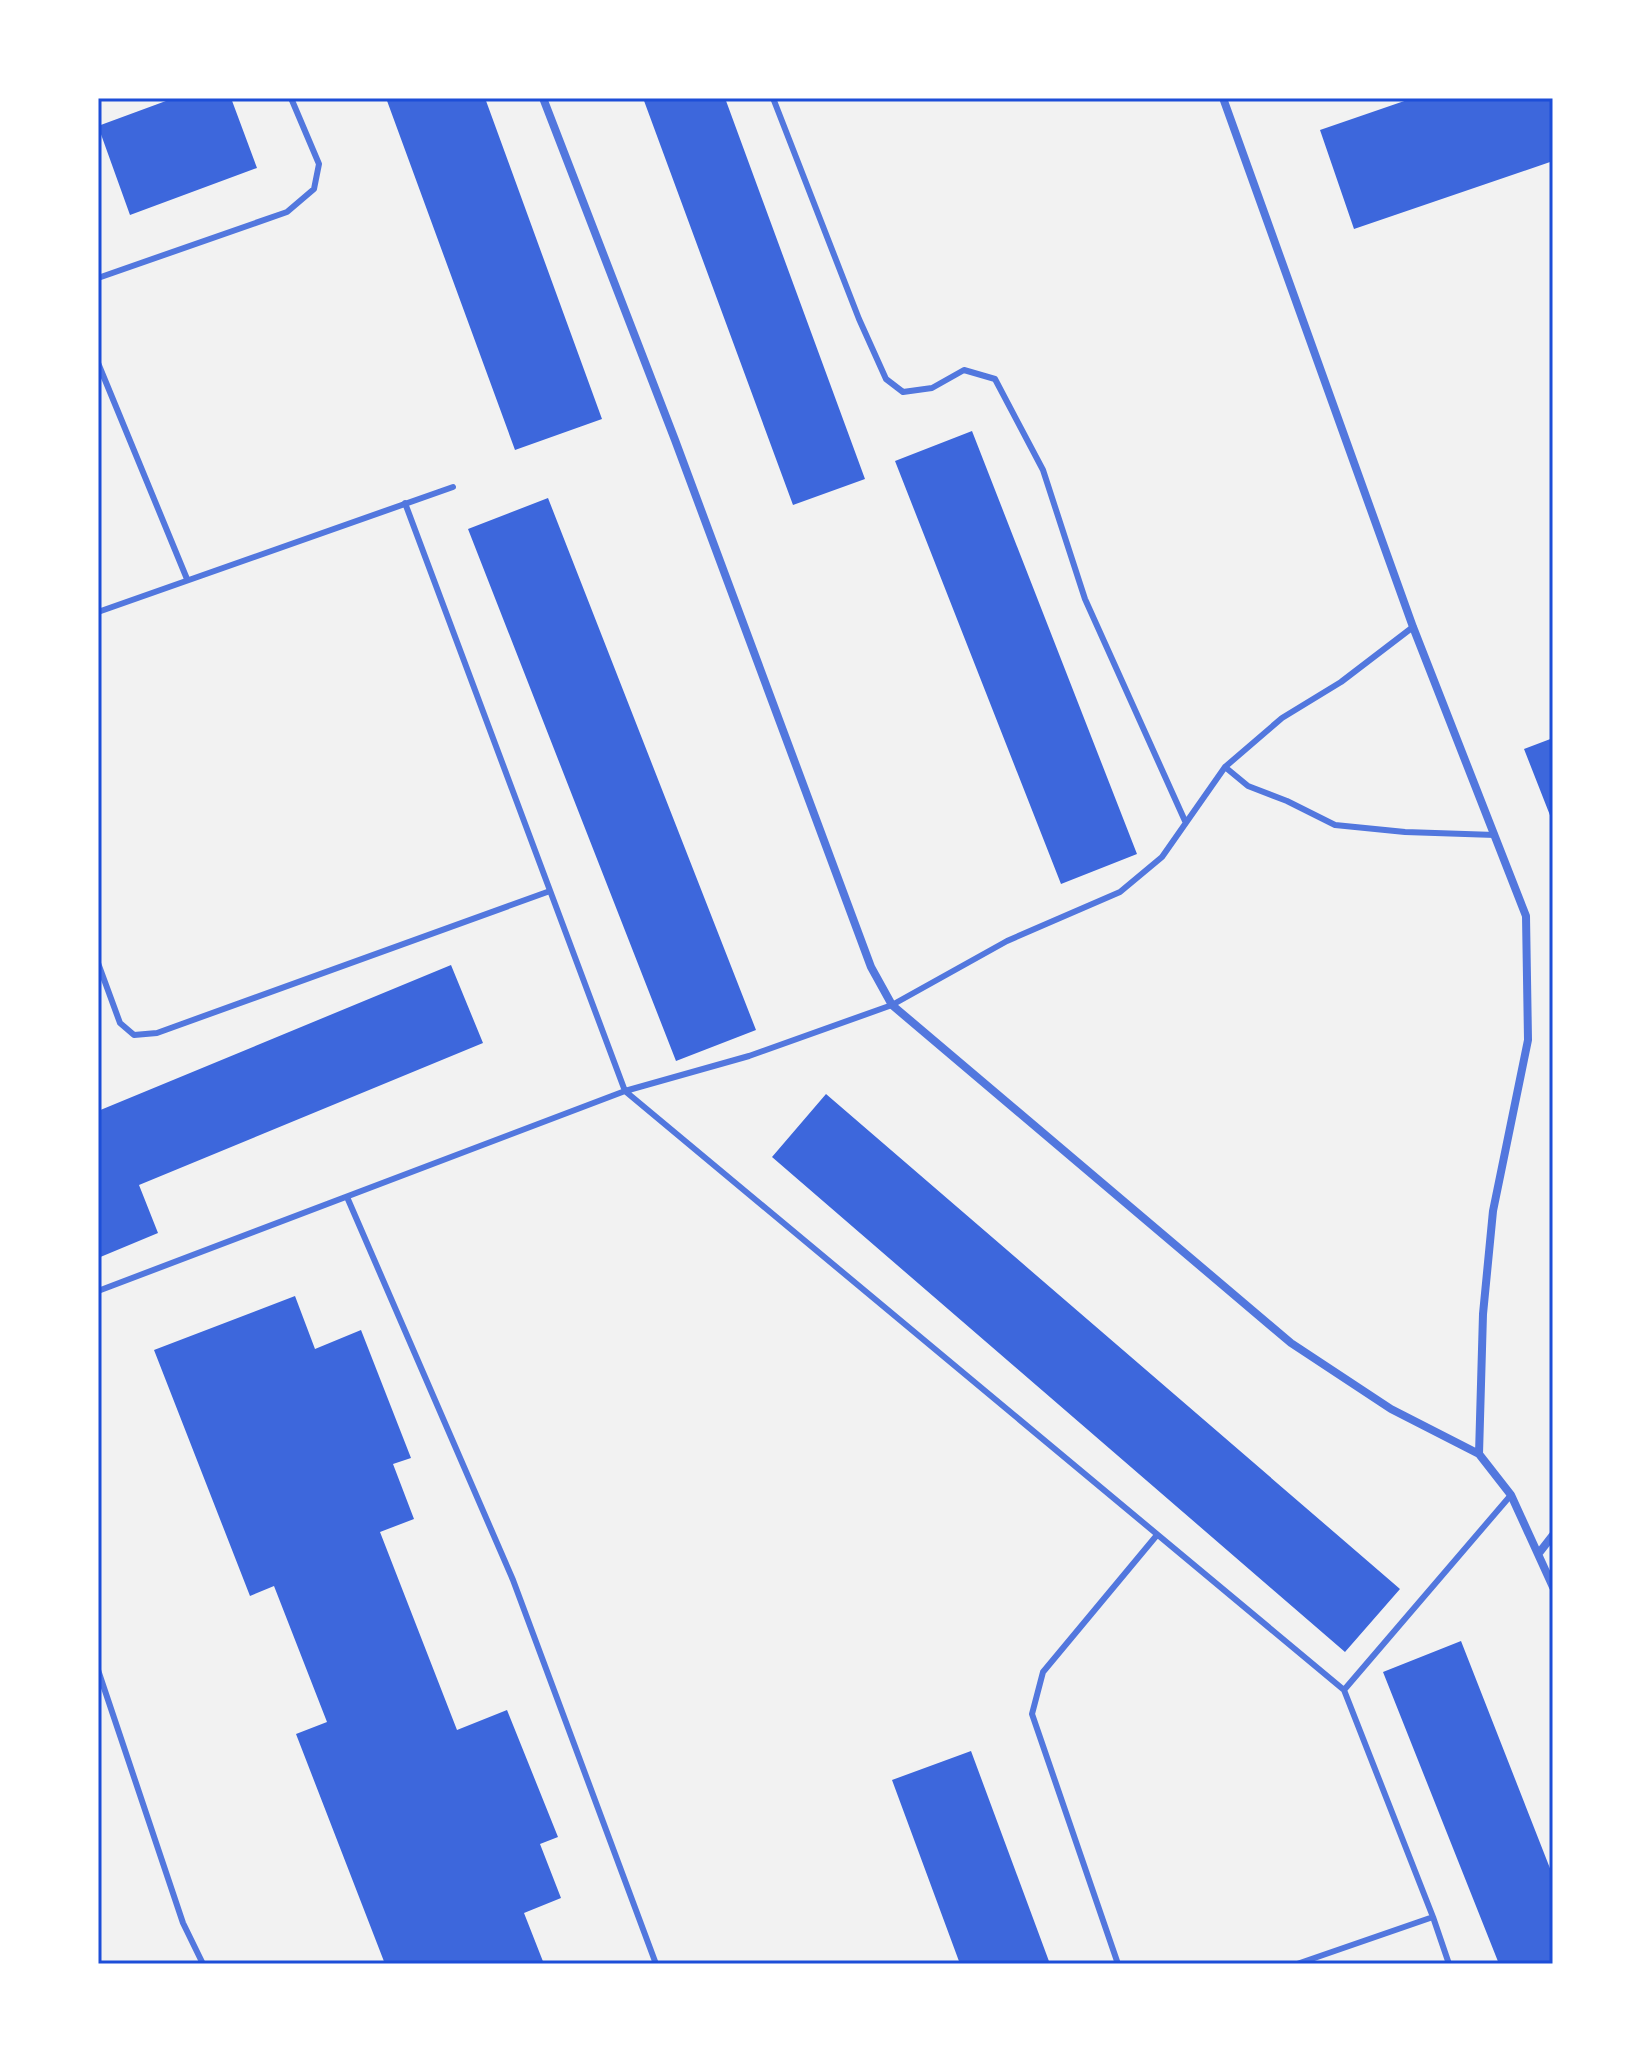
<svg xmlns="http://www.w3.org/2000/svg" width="1651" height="2062" font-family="'Source Sans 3',sans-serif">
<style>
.building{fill:#3d67dc}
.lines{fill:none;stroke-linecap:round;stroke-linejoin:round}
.service{stroke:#5277de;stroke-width:6}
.minor{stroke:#5277de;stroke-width:8}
.neatline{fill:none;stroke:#1d4ed8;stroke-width:3}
</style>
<rect width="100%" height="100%" fill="#f2f2f2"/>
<path class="building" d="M174 98H231L257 168 130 215 98 126Z
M386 98H485L602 419 515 450Z
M643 98H725L865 479 793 505Z
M1413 98H1553V161L1354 229 1320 130Z
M972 431 1137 854 1061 884 895 461Z
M548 498 756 1030 676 1061 468 529Z
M1553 738V823L1524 749Z
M451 965 483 1043 139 1185 158 1233 98 1258V1111Z
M826 1094 1400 1589 1345 1652 772 1157Z
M295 1296 315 1349 361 1330 411 1458 393 1464 414 1519 380 1532 457 1730 507 1710 558 1837 540 1844 561 1898 524 1913 544 1964H385L296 1734 327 1722 274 1586 250 1596 154 1350Z
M1461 1641 1553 1876V1964H1499L1383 1672Z
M971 1751 1050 1964H960L892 1780Z"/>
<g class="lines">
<path class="service" d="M773 98 859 319 886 379 903 392 932 388 964 370 995 379 1043 470 1085 599 1185 821
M98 278 287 212 314 189 319 164 291 98
M98 363 187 579
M405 503 625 1091 749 1056 892 1005 1007 941 1120 892 1162 857 1225 767 1282 718 1341 682 1413 627
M98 612 453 487
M1225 767 1248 786 1287 801 1335 825 1405 832 1495 835
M98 963 120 1023 134 1035 157 1033 550 891
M347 1197 513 1580 656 1964
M98 1291 625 1091 1344 1690 1433 1917 1449 1964
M98 1670 183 1923 203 1964
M1344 1690 1511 1495
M1118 1964 1032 1714 1043 1672 1157 1535
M1297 1964 1433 1917"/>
<path class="minor" d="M543 98 675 440 871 967 892 1005 1291 1343 1391 1409 1479 1454 1511 1495 1553 1587
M1223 98 1413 627 1526 916 1528 1040 1493 1211 1483 1314 1479 1454
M1539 1553 1553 1535"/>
</g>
<rect width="1651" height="2062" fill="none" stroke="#ffffff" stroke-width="200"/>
<rect x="100" y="100" width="1451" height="1862" class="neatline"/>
</svg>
